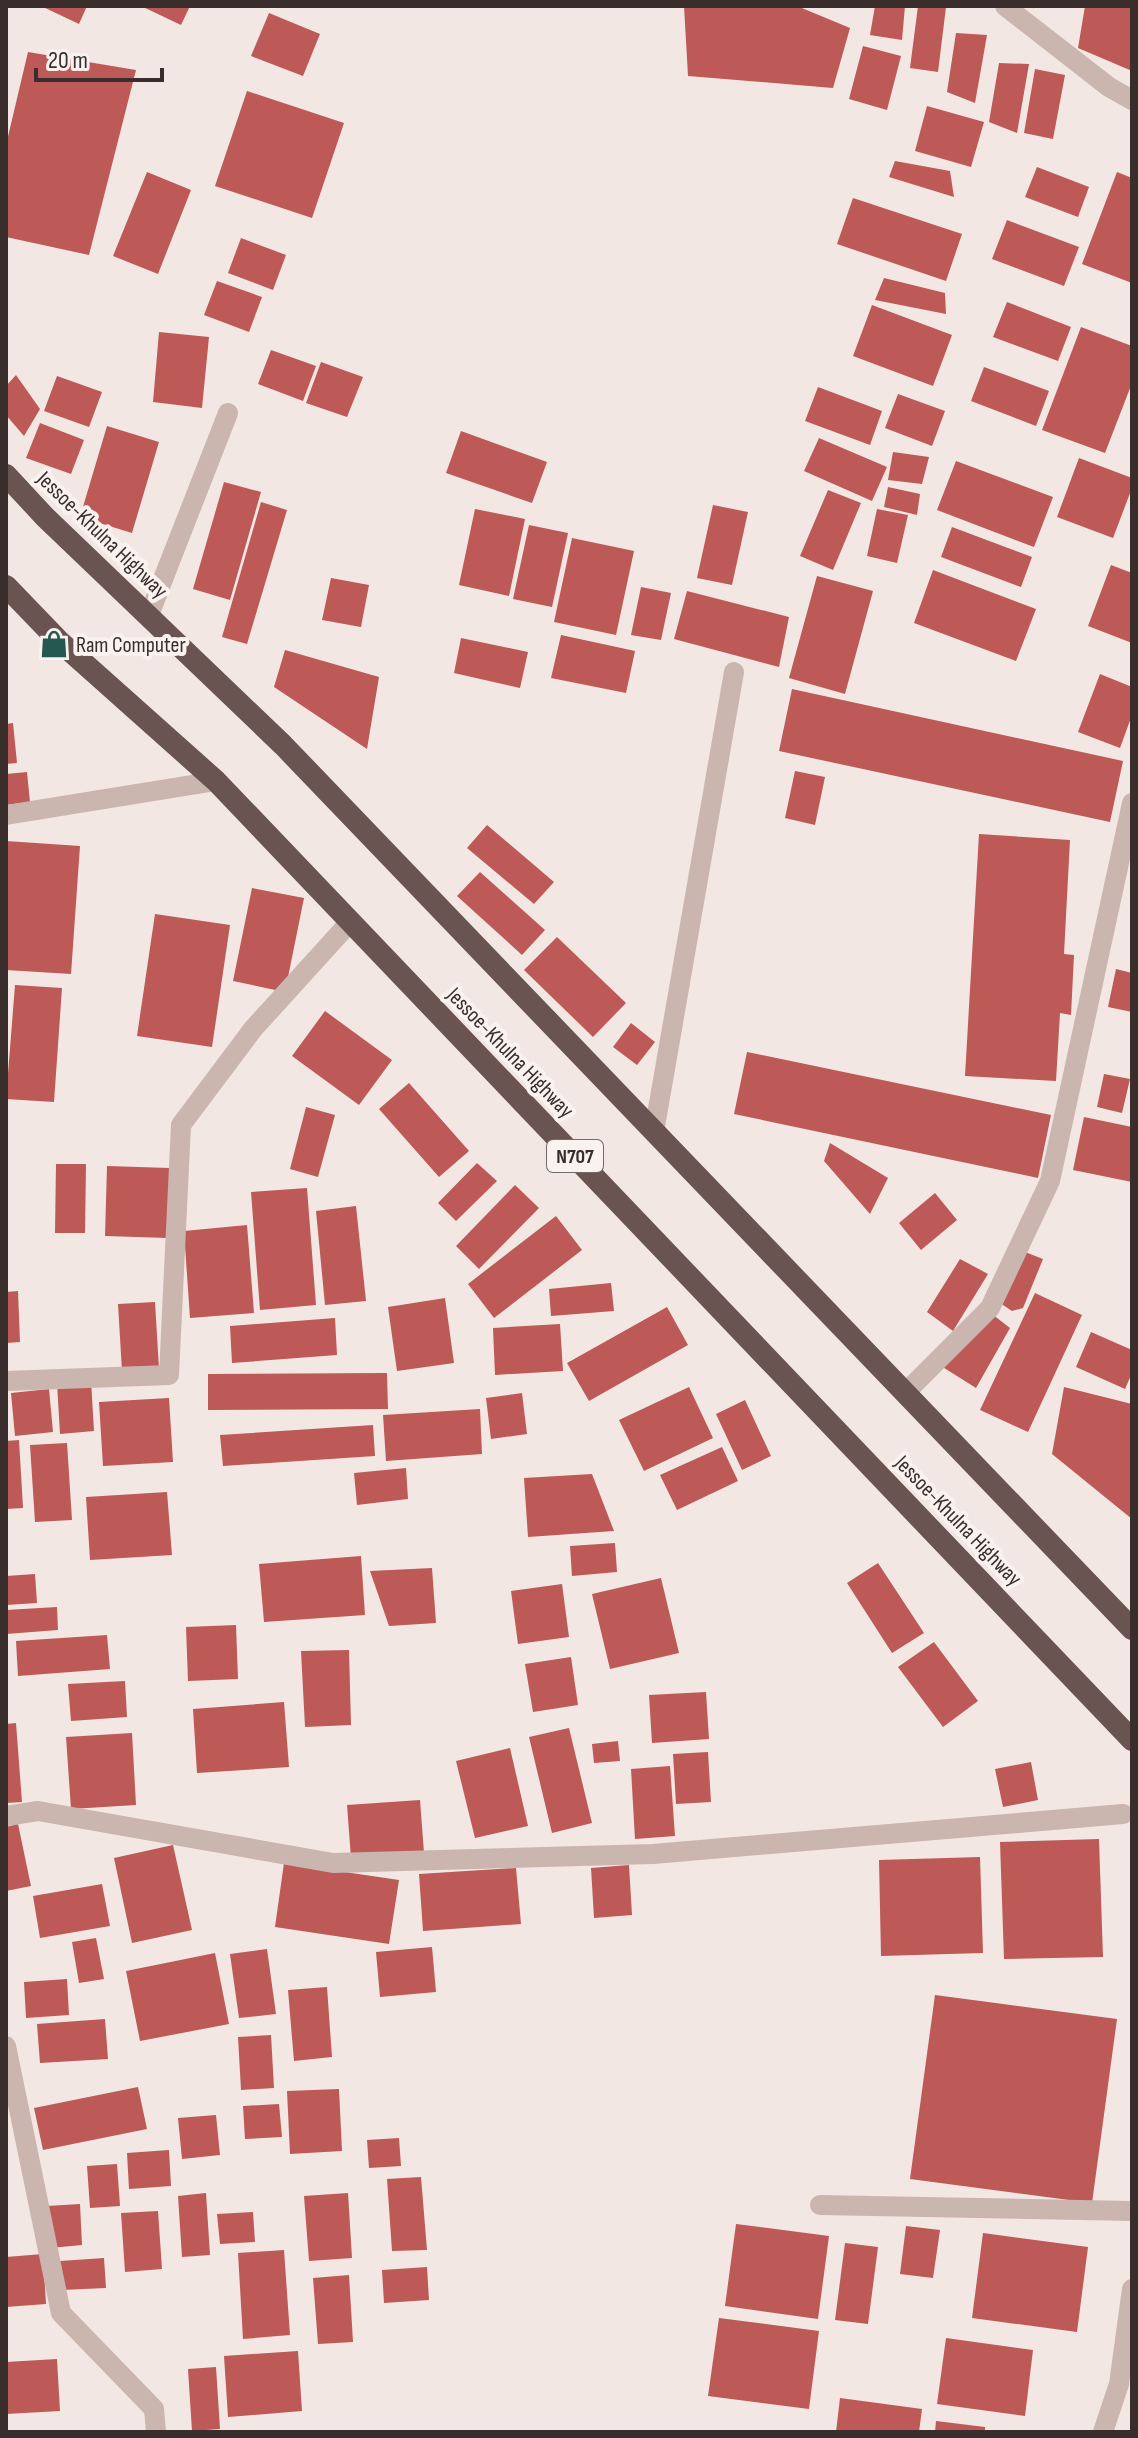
<svg xmlns="http://www.w3.org/2000/svg" width="1138" height="2438" font-family="'Sofia Sans Condensed',sans-serif">
<style>
.building{fill:#bd5956}
.lines{fill:none;stroke-linecap:round;stroke-linejoin:round}
.minor{stroke:#cab5af;stroke-width:20}
.trunk{stroke:#6a5452;stroke-width:22}
.labels{text-anchor:middle;stroke-width:8;stroke-linejoin:round;paint-order:stroke}
.shield{fill:#faf2ef;stroke:#736966;stroke-width:2}
.shield-label{font-size:20px;font-weight:bold;fill:#392e2c}
.street-label{font-size:22px;fill:#392e2c;stroke:#faf2ef}
.poi-label{font-size:22px;fill:#392e2c;stroke:#faf2ef;text-anchor:start}
</style>
<rect width="100%" height="100%" fill="#f2e7e2"/>
<path class="building" d="M41 6H87L79 24Z
M141 6H190L181 25Z
M684 6H797L850 28 833 88 688 76Z
M875 6H905L902 40 870 35Z
M918 6 946 7 938 72 910 68Z
M1085 6H1132V71L1078 48Z
M269 13 320 34 303 76 251 56Z
M956 33 987 35 975 103 947 92Z
M863 46 901 56 887 110 849 99Z
M28 52 136 70 89 255 6 237V145Z
M999 63 1029 64 1017 133 989 122Z
M1035 69 1065 75 1053 139 1024 133Z
M247 91 344 123 312 218 215 186Z
M927 106 984 122 971 167 915 151Z
M895 161 950 171 954 197 889 177Z
M1037 167 1089 187 1078 217 1025 197Z
M147 172 191 190 158 274 113 256Z
M1117 172 1132 178V283L1082 264Z
M853 198 962 234 946 281 837 244Z
M1007 220 1079 247 1064 286 992 259Z
M241 238 286 255 273 290 228 273Z
M884 278 945 293 946 314 875 300Z
M217 281 262 297 249 332 204 315Z
M1007 302 1071 327 1058 361 993 337Z
M872 305 952 335 933 386 853 356Z
M1081 327 1132 346V383L1105 453 1042 430Z
M159 332 209 337 202 408 153 402Z
M271 350 316 366 303 401 258 384Z
M321 362 363 377 347 417 306 403Z
M984 367 1049 391 1036 426 971 401Z
M16 375 40 409 24 436 6 415V386Z
M57 376 102 392 89 427 44 411Z
M818 387 882 411 870 445 805 421Z
M898 394 945 411 932 446 885 428Z
M40 423 84 440 71 474 26 458Z
M107 426 159 442 132 533 80 517Z
M461 431 547 462 532 503 446 473Z
M819 438 887 467 872 501 804 471Z
M893 452 929 457 922 484 888 480Z
M1079 458 1132 478V488L1113 538 1057 517Z
M956 461 1053 497 1034 547 937 510Z
M224 482 261 492 230 600 193 589Z
M888 487 920 494 917 515 884 507Z
M828 490 861 503 833 570 800 556Z
M261 502 287 510 247 644 222 637Z
M713 505 748 512 732 585 697 578Z
M475 509 525 519 509 596 459 585Z
M877 509 908 515 897 563 867 556Z
M529 525 568 533 552 607 513 599Z
M952 527 1032 557 1021 587 941 557Z
M572 538 634 551 616 635 554 622Z
M1111 565 1132 573V643L1088 626Z
M933 570 1036 609 1016 661 914 623Z
M817 576 873 591 845 694 789 678Z
M331 578 369 585 361 627 322 620Z
M641 587 671 593 661 640 631 635Z
M687 591 789 617 779 667 674 639Z
M561 635 635 651 626 693 551 678Z
M461 638 528 652 520 688 454 673Z
M285 650 379 677 367 749 274 687Z
M1100 674 1132 687V715L1120 748 1078 732Z
M792 689 1123 761 1110 822 779 751Z
M13 723 17 763 6 764V724Z
M795 771 825 777 815 825 785 818Z
M27 772 30 802 6 805V774Z
M487 825 554 882 534 904 467 848Z
M979 834 1070 840 1064 954 1074 955 1071 1015 1060 1013 1056 1081 965 1076Z
M6 841 80 846 71 974 6 970Z
M480 872 545 930 522 955 457 896Z
M252 888 304 898 285 992 233 981Z
M155 914 230 925 212 1047 137 1036Z
M557 937 626 1003 593 1037 524 970Z
M1116 969 1132 973V1012L1108 1007Z
M15 985 62 988 54 1102 6 1099Z
M325 1011 392 1060 359 1105 292 1056Z
M631 1023 655 1042 637 1065 613 1047Z
M747 1052 1051 1115 1038 1178 734 1114Z
M1104 1074 1130 1079 1122 1113 1097 1107Z
M409 1083 469 1151 439 1177 379 1109Z
M306 1107 335 1115 318 1177 290 1169Z
M1084 1117 1132 1127V1182L1073 1170Z
M830 1143 888 1178 870 1214 824 1161Z
M477 1163 497 1181 456 1221 438 1203Z
M56 1164H86L85 1233H55Z
M107 1166 170 1168 168 1238 105 1236Z
M515 1185 539 1208 479 1269 456 1246Z
M307 1188 316 1305 260 1310 251 1192Z
M935 1193 957 1220 921 1250 899 1223Z
M356 1206 366 1301 325 1305 316 1211Z
M556 1216 582 1250 494 1318 468 1284Z
M247 1225 254 1313 190 1318 184 1231Z
M1025 1252 1043 1259 1023 1308 1012 1311 997 1301Z
M960 1259 988 1274 953 1331 927 1312Z
M611 1283 614 1311 551 1316 549 1289Z
M18 1291 20 1342 6 1343V1292Z
M1035 1293 1082 1315 1028 1432 980 1410Z
M445 1298 454 1363 397 1371 388 1307Z
M155 1302 159 1369 122 1371 118 1304Z
M667 1307 688 1345 589 1401 567 1363Z
M992 1314 1010 1328 976 1388 941 1366Z
M335 1318 337 1355 232 1363 230 1326Z
M560 1324 563 1371 495 1375 493 1328Z
M1091 1332 1132 1350V1373L1125 1389 1076 1367Z
M387 1373 388 1409 208 1410V1374Z
M91 1380 94 1431 60 1434 57 1383Z
M689 1387 713 1438 644 1471 619 1420Z
M1064 1387 1132 1404V1519L1052 1454Z
M49 1389 53 1432 15 1436 11 1393Z
M522 1393 527 1434 491 1439 486 1398Z
M169 1398 173 1462 103 1466 99 1402Z
M745 1400 771 1456 742 1470 716 1414Z
M480 1409 482 1454 386 1461 383 1415Z
M373 1425 375 1456 223 1466 220 1435Z
M19 1440 23 1508 6 1509V1441Z
M67 1443 72 1520 35 1522 30 1445Z
M722 1447 738 1481 677 1510 660 1475Z
M406 1468 408 1499 357 1505 354 1473Z
M592 1474 614 1531 528 1537 524 1478Z
M167 1492 172 1555 90 1560 86 1497Z
M615 1543 617 1572 572 1576 570 1546Z
M361 1556 365 1615 264 1622 259 1564Z
M878 1563 924 1633 892 1653 847 1583Z
M432 1568 436 1623 389 1626 370 1571Z
M35 1574 37 1603 6 1605V1576Z
M661 1578 679 1653 610 1669 592 1594Z
M562 1584 569 1637 518 1644 511 1591Z
M57 1607 58 1630 6 1634V1610Z
M236 1625 238 1679 188 1681 186 1627Z
M107 1635 110 1669 18 1676 16 1641Z
M934 1642 978 1701 943 1727 898 1667Z
M349 1650 351 1725 305 1727 301 1651Z
M571 1657 578 1705 533 1712 525 1664Z
M125 1681 127 1717 71 1721 68 1684Z
M706 1692 709 1739 652 1743 649 1695Z
M284 1702 289 1767 197 1773 193 1709Z
M16 1723 22 1802 6 1803V1724Z
M569 1728 592 1823 552 1833 529 1737Z
M132 1733 136 1805 71 1809 66 1737Z
M618 1741 620 1761 594 1763 592 1744Z
M510 1748 528 1826 475 1838 456 1761Z
M708 1752 711 1802 676 1804 673 1754Z
M1031 1762 1038 1800 1003 1807 995 1769Z
M670 1766 675 1836 635 1839 631 1769Z
M420 1800 424 1853 351 1858 347 1805Z
M18 1824 31 1886 6 1891V1827Z
M1099 1839 1103 1957 1004 1959 1000 1842Z
M173 1845 192 1930 132 1943 114 1858Z
M980 1857 983 1953 881 1956 879 1860Z
M284 1863 399 1880 389 1944 275 1927Z
M629 1865 632 1915 594 1918 591 1868Z
M516 1868 521 1924 423 1931 419 1874Z
M102 1884 110 1926 40 1938 33 1896Z
M96 1938 104 1979 79 1983 72 1942Z
M432 1947 436 1992 380 1997 376 1952Z
M267 1949 276 2014 239 2018 230 1954Z
M215 1953 229 2024 140 2041 126 1971Z
M67 1979 69 2015 26 2018 24 1982Z
M327 1987 332 2057 294 2061 288 1990Z
M935 1995 1117 2019 1092 2203 910 2179Z
M105 2019 108 2059 40 2063 37 2024Z
M271 2035 274 2088 241 2090 238 2037Z
M138 2087 147 2129 43 2150 34 2108Z
M339 2089 342 2151 290 2154 287 2091Z
M279 2104 282 2137 245 2139 243 2106Z
M216 2115 220 2155 182 2159 178 2118Z
M399 2138 401 2166 369 2168 367 2140Z
M169 2150 171 2186 129 2189 127 2153Z
M117 2164 120 2206 90 2208 87 2166Z
M421 2177 427 2250 392 2251 387 2179Z
M206 2193 210 2255 182 2257 178 2196Z
M348 2193 352 2258 309 2261 304 2196Z
M80 2204 82 2245 50 2248 47 2206Z
M158 2211 162 2269 125 2272 121 2213Z
M253 2212 255 2242 220 2244 217 2214Z
M736 2224 829 2236 818 2319 725 2306Z
M906 2226 940 2230 933 2278 900 2274Z
M983 2233 1088 2247 1077 2332 972 2318Z
M845 2243 878 2247 868 2324 835 2320Z
M284 2250 290 2335 243 2339 238 2253Z
M43 2254 46 2304 6 2307V2257Z
M104 2258 106 2288 62 2290 60 2261Z
M427 2267 429 2300 384 2303 382 2270Z
M349 2275 353 2342 318 2344 313 2278Z
M719 2318 819 2331 809 2409 708 2396Z
M946 2338 1033 2350 1025 2416 937 2404Z
M298 2351 302 2411 228 2417 224 2356Z
M57 2359 60 2411 6 2414V2362Z
M216 2367 220 2429 192 2431 188 2369Z
M840 2398 922 2409 919 2432H836Z
M936 2421 985 2427V2432H935Z"/>
<g class="lines">
<path class="minor" d="M1005 6 1109 87 1132 100
M149 615 228 413
M6 815 216 781
M654 1132 734 672
M6 1381 169 1375 181 1125 253 1029 351 921
M905 1393 990 1308 1050 1181 1132 803
M6 1816 38 1811 333 1863 653 1854 1123 1814
M6 2046 61 2313 154 2409 156 2432
M820 2205 1132 2211
M1103 2432 1119 2384 1132 2289"/>
<path class="trunk" d="M6 475 45 517 283 745 1132 1629
M6 586 59 641 216 781 1132 1740"/>
</g>
<defs>
<symbol id="shop-bare" viewBox="-9 -9 18 18"><path d="M-5-2.5h2.3a2.7 3.5 0 0 1 5.4 0H5L5.5 6h-11ZM-1.5-2.5h3a1.5 2.3 0 0 0-3 0Z" fill="#255850" stroke="#faf2ef" stroke-width="2.5" paint-order="stroke"/></symbol>
</defs>
<g fill-rule="evenodd">
<use href="#shop-bare" x="34" y="624" width="40" height="40"/>
</g>
<g class="labels">
<rect class="shield" x="547" y="1140" width="56" height="32" rx="6"/>
<g class="shield-label">
<text x="575" y="1163">N707</text>
</g>
<g class="street-label">
<text transform="translate(103 534) rotate(44)" y="8">Jessoe-Khulna Highway</text>
<text transform="translate(511 1052) rotate(46)" y="8">Jessoe-Khulna Highway</text>
<text transform="translate(959 1520) rotate(46)" y="8">Jessoe-Khulna Highway</text>
</g>
<g class="poi-label">
<text x="76" y="652">Ram Computer</text>
</g>
</g>
<rect width="1138" height="2438" fill="none" stroke="#392e2c" stroke-width="16"/>
<path d="M36 68v12h126v-12" fill="none" stroke="#392e2c" stroke-width="4"/>
<text x="48" y="68" font-size="24" fill="#392e2c" stroke="#faf2ef" stroke-width="6" paint-order="stroke">20 m</text>
</svg>
